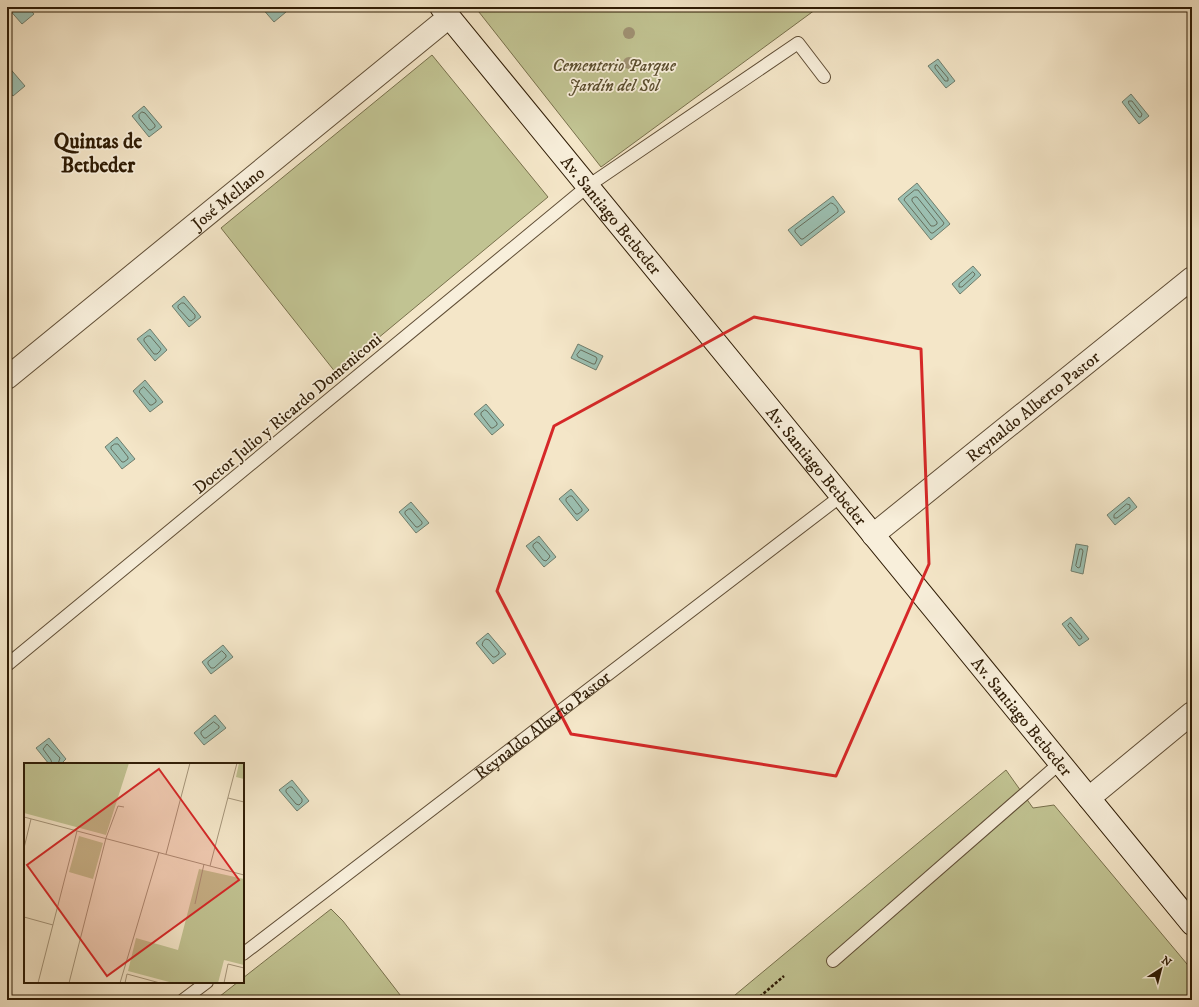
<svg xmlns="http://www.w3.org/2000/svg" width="1199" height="1007" font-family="'IM FELL DW Pica',serif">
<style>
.green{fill:#c1c392;stroke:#78704c}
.water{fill:#9cc0b2;stroke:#707e6d}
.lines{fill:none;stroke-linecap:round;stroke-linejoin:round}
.shore{stroke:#666e5c;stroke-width:1}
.lane-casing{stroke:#604e36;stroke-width:14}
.street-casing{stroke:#604e36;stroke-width:24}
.secondary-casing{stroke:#2f1c05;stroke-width:24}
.path{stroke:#2f1c05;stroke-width:2.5;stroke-dasharray:3 2;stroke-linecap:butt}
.lane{stroke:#f8efdb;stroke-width:12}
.street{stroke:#f8efdb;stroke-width:22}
.secondary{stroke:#f8efdb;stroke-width:22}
.tree{fill:#a09274}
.marked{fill:none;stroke:#d62828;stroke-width:3;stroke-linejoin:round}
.labels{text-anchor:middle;stroke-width:3.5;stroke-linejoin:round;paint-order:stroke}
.park-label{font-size:17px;font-style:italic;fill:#5b4e2f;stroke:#f8efdb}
.street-label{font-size:17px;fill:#2f1c05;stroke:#f8efdb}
.district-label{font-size:21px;font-weight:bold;fill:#2f1c05;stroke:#f8efdb}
.inset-road{fill:none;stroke:#a5957a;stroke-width:1}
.view{fill:#d62828;fill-opacity:0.15;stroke:#d62828;stroke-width:2}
.inset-edge{fill:none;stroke:#2f1c05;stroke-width:2}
</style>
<rect width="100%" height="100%" fill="#f4e6c8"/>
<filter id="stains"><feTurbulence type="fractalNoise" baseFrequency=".005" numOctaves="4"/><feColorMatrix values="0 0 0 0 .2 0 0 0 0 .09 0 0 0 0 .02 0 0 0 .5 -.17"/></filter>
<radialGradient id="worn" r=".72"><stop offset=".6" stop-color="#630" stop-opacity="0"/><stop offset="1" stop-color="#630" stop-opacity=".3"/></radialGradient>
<path class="green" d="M475 7H819L601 167Z
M432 55 548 197 336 373 221 228Z
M1006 770 1033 808 1054 805 1192 970V1000H729Z
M331 909 343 921 404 1000H215L238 982H243V978Z"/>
<path class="water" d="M7 7H28L34 14 22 24Z
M261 7H282L286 12 274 22Z
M938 59 955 81 946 88 928 66Z
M7 65 25 86 13 96 7 89Z
M1131 94 1149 116 1139 124 1122 102Z
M144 106 162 127 149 137 132 116Z
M917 183 950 224 931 240 898 199Z
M833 196 845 212 801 246 788 230Z
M973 266 981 275 960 294 952 284Z
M184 296 201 317 189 327 172 306Z
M150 329 167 350 155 361 137 339Z
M578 344 603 356 596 370 571 358Z
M145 380 163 402 150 412 133 391Z
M486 404 504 425 492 435 474 414Z
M117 437 135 459 122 469 105 447Z
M571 489 589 510 577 521 559 499Z
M1129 497 1137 507 1115 525 1107 515Z
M411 502 429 523 416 533 399 512Z
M539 536 556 557 544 567 526 546Z
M1076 544 1088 546 1083 574 1071 571Z
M1071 617 1089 639 1079 646 1062 624Z
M488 633 506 654 493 664 476 643Z
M223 645 233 657 211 674 202 662Z
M215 715 226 728 204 745 194 733Z
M49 738 66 759 61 764H49L36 748Z
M292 780 309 801 297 811 279 790Z"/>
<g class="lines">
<path class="shore" d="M937 65 948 78V81H945L935 68V66Z
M1129 101H1132L1142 114 1141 117H1139L1129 104Z
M142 112 145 113 155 125V127L151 130H149L139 118V115Z
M915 190H918L944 223 943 225 933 233H931L904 200 905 198Z
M915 197H917L937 222V224L934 226H931L912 201V199Z
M831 203C834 203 839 209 838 212L803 239H801L795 232V230Z
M973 272 975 274 974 276 962 287H959V284Z
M182 303H184L195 315V318L191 321 189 320 178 308V306Z
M148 336H150L161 349 160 351 157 354H154L144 341V339Z
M581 350 596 357 597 359 595 364H593L578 357 577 355Z
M144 387 156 400V402L152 405H150L139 392 140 390Z
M485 410 487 411 497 423V425L493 428H491L481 415V413Z
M115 444H118L128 457V459L124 462H122L111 449V447Z
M570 496H572L582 509V511L578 514H576L566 501V499Z
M1127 504 1130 505V508L1117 518H1114V515Z
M409 509H411L422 522V524L418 527H416L405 514V512Z
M537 542 539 543 550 556 549 558 546 561 543 560 533 547V545Z
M1080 549H1082L1083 551 1080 567 1078 568 1076 566Z
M1070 623 1082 637 1081 639H1079L1068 626Z
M486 639 489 640 499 652V654L495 657H493L482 645 483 642Z
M222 651 226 655V657L214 668H211L208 664V662Z
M214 722 219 726V728L206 738H204L201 734V732Z
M52 764 51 760 43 749 47 744 60 758 58 764
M290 787H292L302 799V802L299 805 296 804 286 792V790Z"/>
<defs>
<g id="lane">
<path d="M7 665 588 186 798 43 824 77"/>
<path id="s1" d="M243 954 841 496"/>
<path d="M833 961 1060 763"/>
<path d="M183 1000 207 982"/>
</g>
<g id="street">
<path id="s2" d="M7 378 449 17"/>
<path id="s3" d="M873 535 1192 278"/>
<path d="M1089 798 1192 713"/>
</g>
<g id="secondary">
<path id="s4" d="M441 7 1192 924"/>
</g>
</defs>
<use href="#lane" class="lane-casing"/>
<use href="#street" class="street-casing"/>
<use href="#secondary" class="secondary-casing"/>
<path class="path" d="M756 1000 784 976"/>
<use href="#lane" class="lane"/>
<use href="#street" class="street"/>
<use href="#secondary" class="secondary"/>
</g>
<g class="tree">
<circle cx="629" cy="33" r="6"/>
<circle cx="629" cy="63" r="6"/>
</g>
<path class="marked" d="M754 317 921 349 929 564 836 776 571 734 497 591 554 426Z"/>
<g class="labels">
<g class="park-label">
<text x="614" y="71">Cementerio Parque<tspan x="614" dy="20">Jardín del Sol</tspan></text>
</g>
<g class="street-label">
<text dy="6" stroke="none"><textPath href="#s2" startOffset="285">José Mellano</textPath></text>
<text dy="6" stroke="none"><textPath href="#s4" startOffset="269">Av. Santiago Betbeder</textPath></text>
<text dy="6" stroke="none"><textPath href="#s3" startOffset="205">Reynaldo Alberto Pastor</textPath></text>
<text transform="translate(287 413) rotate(-40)" y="6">Doctor Julio y Ricardo Domeniconi</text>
<text dy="6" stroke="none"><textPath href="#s4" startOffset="593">Av. Santiago Betbeder</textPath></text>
<text dy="6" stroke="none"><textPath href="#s4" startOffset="917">Av. Santiago Betbeder</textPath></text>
<text dy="6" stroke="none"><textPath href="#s1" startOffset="377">Reynaldo Alberto Pastor</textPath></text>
</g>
<g class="district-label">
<text x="98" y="148">Quintas de<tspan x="98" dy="24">Betbeder</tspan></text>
</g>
</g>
<g transform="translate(24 763)">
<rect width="220" height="220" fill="#f4e6c8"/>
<path d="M0 0H105L82 72 0 50ZM215 0H220V16L212 14ZM55 73 79 80 69 116 45 109ZM175 106 220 116V202L200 197 194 220H149L104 208 112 175 154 187Z" fill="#c1c392"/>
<path class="inset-road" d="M204 35 220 39M0 54 220 112M0 85 7 56M142 91 166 0M186 103 213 0M171 141 180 101M0 154 29 162M14 220 53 68M45 220 82 75 94 43 100 44M96 220 135 89M101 220 103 211 136 220M200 220 204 201 220 205"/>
<path class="view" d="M135 6 215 117 83 213 3 102Z"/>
<rect width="220" height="220" class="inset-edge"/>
</g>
<rect width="1199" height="1007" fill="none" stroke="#f4e6c8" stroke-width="24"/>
<rect x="8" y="8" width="1183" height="991" fill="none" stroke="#2f1c05" stroke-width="2"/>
<rect x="12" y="12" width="1175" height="983" fill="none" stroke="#2f1c05"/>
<g transform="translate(1161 969) rotate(36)" stroke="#f8efdb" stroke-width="3" paint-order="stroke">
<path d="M0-3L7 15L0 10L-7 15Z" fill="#2f1c05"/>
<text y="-6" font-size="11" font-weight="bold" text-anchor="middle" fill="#2f1c05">N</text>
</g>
<rect width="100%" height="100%" filter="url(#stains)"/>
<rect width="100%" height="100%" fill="url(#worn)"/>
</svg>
